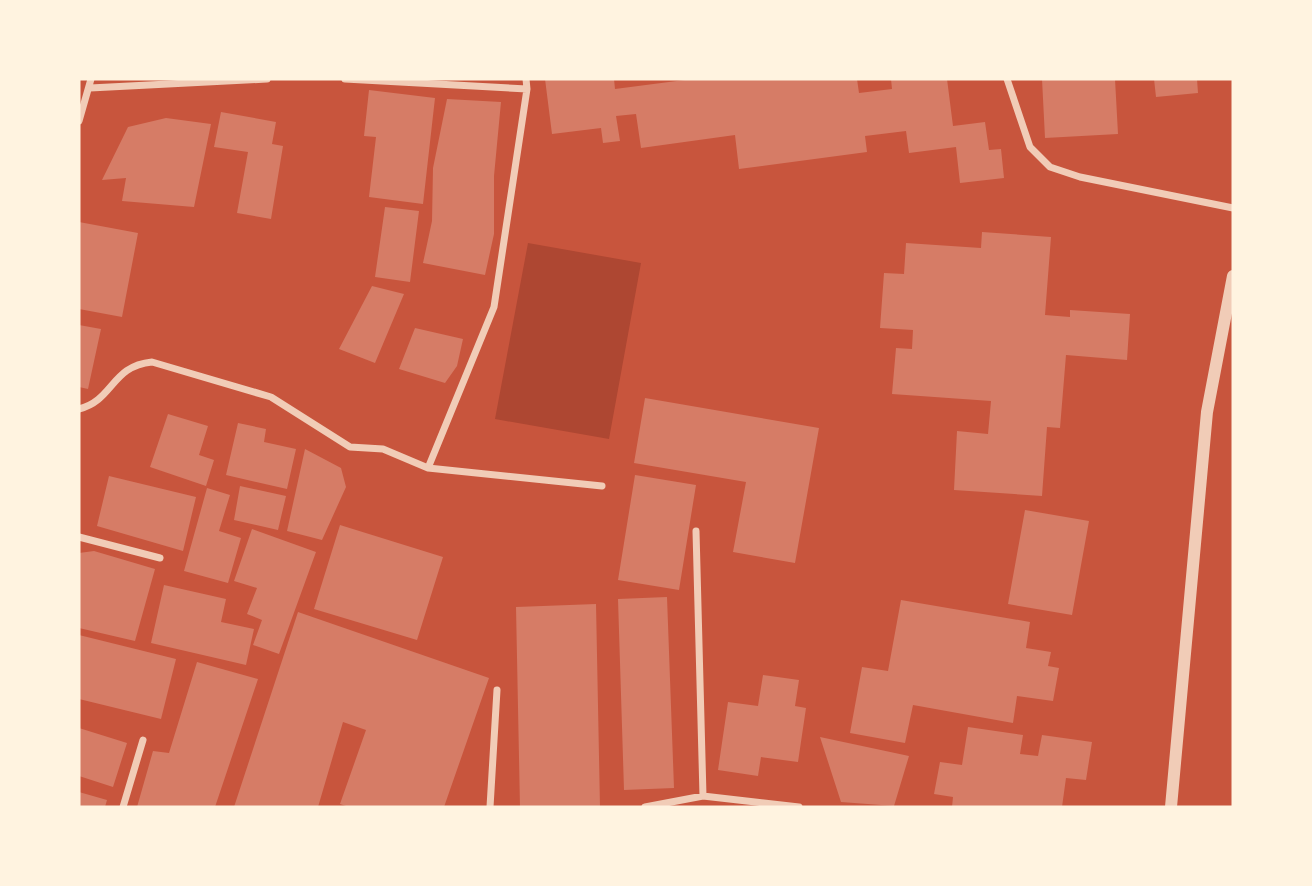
<svg xmlns="http://www.w3.org/2000/svg" width="1312" height="886" font-family="Helvetica,sans-serif">
<style>
.green{fill:#ae4732}
.building{fill:#d67c66}
.lines{fill:none;stroke-linecap:round;stroke-linejoin:round}
.minor{stroke:#f1ccb7;stroke-width:7}
.tertiary{stroke:#f1ccb7;stroke-width:12}
</style>
<rect width="100%" height="100%" fill="#c8553d"/>
<path class="green" d="M528 243 641 263 609 439 495 419Z"/>
<path class="building" d="M545 79H614L615 89 692 79H857L859 93 892 89 891 79H947L953 126 985 122 989 150 1001 149 1004 178 960 183 956 147 909 153 906 131 865 136 867 152 739 169 735 135 641 148 636 114 616 116 620 141 603 143 601 128 552 134Z
M1042 79H1115L1118 134 1045 138Z
M1154 79H1197L1198 93 1156 97Z
M369 90 435 98 423 204 369 197 376 137 364 136Z
M447 99 501 102 494 176V234L485 275 423 263 432 221 433 168Z
M221 112 276 122 272 144 283 146 271 219 237 213 248 152 214 147Z
M166 118 211 124 194 207 122 201 126 178 102 180 128 127Z
M385 207 419 211 410 282 375 277Z
M79 222 138 233 122 317 79 309Z
M982 232 1051 237 1045 315 1070 317V310L1130 314 1127 360 1066 355 1060 428 1047 427 1042 496 954 490 957 431 988 434 991 401 892 394 896 348 912 349 913 330 880 328 884 273 904 274 906 243 981 248Z
M372 286 404 294 375 363 339 349Z
M79 325 101 329 88 389 79 387Z
M415 328 463 339 457 366 445 383 399 369Z
M645 398 819 428 795 563 733 552 746 482 634 463Z
M168 414 208 426 199 455 214 460 206 486 150 467Z
M238 423 266 429 264 442 296 449 287 489 226 475Z
M305 449 341 468 346 487 322 540 287 531Z
M635 475 696 485 679 590 618 580Z
M109 476 196 497 183 551 97 526Z
M240 486 286 496 278 530 234 520Z
M207 488 230 495 219 531 241 538 228 583 184 571Z
M1025 510 1089 521 1072 615 1008 604Z
M340 525 443 557 417 640 314 609Z
M252 529 316 552 279 654 253 645 262 620 247 614 257 588 234 581Z
M94 551 155 569 135 641 79 628V553Z
M164 585 226 599 221 622 254 629 246 665 151 643Z
M667 597 674 788 624 790 618 599Z
M901 600 1030 622 1026 648 1051 652 1048 666 1059 668 1053 701 1017 696 1013 723 913 705 905 743 850 733 862 667 888 671Z
M596 604 600 807H520L516 607Z
M298 612 489 678 444 807H349L340 804 366 730 343 722 318 807H234Z
M79 635 176 659 161 719 79 699Z
M197 662 258 679 215 807H137L153 751 169 753Z
M763 675 799 680 795 706 806 708 798 762 761 757 758 776 718 770 728 702 758 706Z
M968 727 1023 735 1020 754 1038 756 1042 735 1092 742 1086 780 1066 778 1062 807H952L953 797 934 794 940 762 962 765Z
M79 728 127 743 113 787 79 776Z
M820 737 909 756 894 806 841 802Z
M79 792 107 800 105 807H79Z"/>
<g class="lines">
<path class="minor" d="M345 79 527 89
M1007 79 1030 147 1050 167 1080 177 1233 208
M90 88 267 79
M79 121 91 79
M79 409C114 400 111 366 152 362L271 397 350 447 383 449 428 468 602 486
M428 468 494 307 527 89 526 79
M696 531 703 796
M79 537 160 558
M123 807 143 740
M490 807 497 690
M645 807 703 796 799 807"/>
<path class="tertiary" d="M1171 807 1207 412 1233 276"/>
</g>
<rect width="1312" height="886" fill="none" stroke="#fff3e0" stroke-width="161"/>
</svg>
